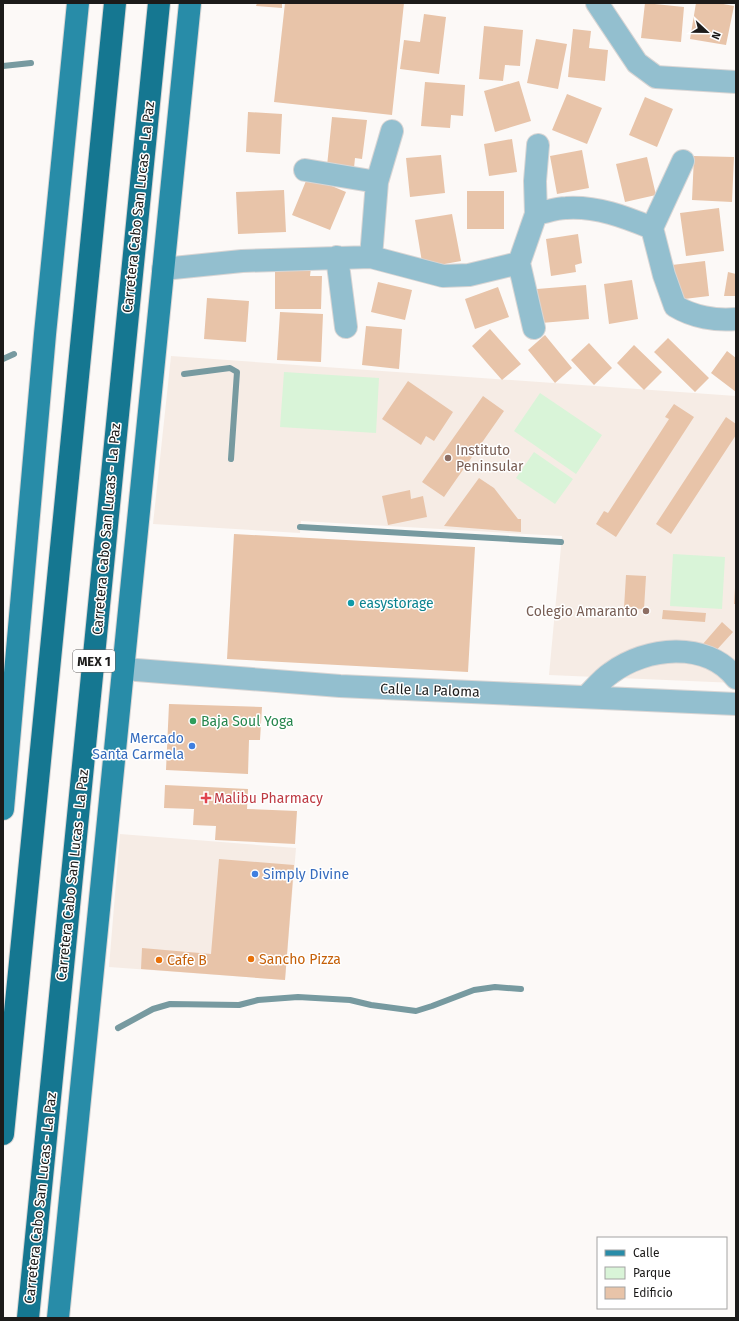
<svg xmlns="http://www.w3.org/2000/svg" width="739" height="1321" font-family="'Fira Sans',sans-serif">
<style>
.built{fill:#f6ece5}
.green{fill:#d9f4d8}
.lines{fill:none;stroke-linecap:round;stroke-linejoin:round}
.stream{stroke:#779aa0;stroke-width:6}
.building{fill:#e8c4a9}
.minor-casing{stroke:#d8d5d4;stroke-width:24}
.major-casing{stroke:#d8d5d4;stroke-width:24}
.highway-casing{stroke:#d8d5d4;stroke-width:24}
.minor{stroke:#93bfcf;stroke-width:22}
.major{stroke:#288ca8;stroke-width:22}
.highway{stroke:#157791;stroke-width:22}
.education-dot{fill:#8d6e63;stroke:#fff;stroke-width:1.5}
.culture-dot{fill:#0f9aa8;stroke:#fff;stroke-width:1.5}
.leisure-dot{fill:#2e9e5b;stroke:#fff;stroke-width:1.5}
.shop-dot{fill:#3f7fe0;stroke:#fff;stroke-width:1.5}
.health-dot{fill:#e0444e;stroke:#fff;stroke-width:1.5}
.food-dot{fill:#e8710a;stroke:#fff;stroke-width:1.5}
.labels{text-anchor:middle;stroke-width:3;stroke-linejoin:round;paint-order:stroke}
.shield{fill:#fff;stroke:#605f5f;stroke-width:1}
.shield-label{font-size:13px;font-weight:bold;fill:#1c1b1a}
.street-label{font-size:14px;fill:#1c1b1a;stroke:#fff}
.education-label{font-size:14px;fill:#785e54;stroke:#fff;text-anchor:start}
.culture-label{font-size:14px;fill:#0d838f;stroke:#fff;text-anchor:start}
.leisure-label{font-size:14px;fill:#27864d;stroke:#fff;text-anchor:start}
.shop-label{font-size:14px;fill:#366cbe;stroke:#fff;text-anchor:end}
.health-label{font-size:14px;fill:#be3a42;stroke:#fff;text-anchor:start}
.food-label{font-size:14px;fill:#c56008;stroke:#fff;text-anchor:start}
</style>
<rect width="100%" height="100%" fill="#fcf9f7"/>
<path class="built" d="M171 356 736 396V683L549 675 562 536 301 521 300 533 153 524Z
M120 834 296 848 285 980 109 967Z"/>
<path class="green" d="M284 372 379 378 376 433 280 427Z
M540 393 602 435 576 474 514 431Z
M534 452 573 479 555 504 516 478Z
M673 554 725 557 722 609 670 606Z"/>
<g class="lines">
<path class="stream" d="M3 66 31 63
M3 359 14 354
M184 374 230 368 237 372 231 459
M300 527 561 542
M118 1028 153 1009 170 1004 239 1005 258 1000 298 997 350 1000 371 1005 416 1011 432 1006 474 990 495 987 521 989"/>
</g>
<path class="building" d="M257 3H282V8L256 6Z
M285 3H404L392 115 274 102Z
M645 3 684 7 681 42 641 38Z
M696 3H718L734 6 726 45 690 39Z
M424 14 446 17 439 74 400 69 404 40 420 42Z
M484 26 523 30 520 66 505 65 503 81 479 79Z
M573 29 591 31 589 48 608 50 605 81 568 77Z
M536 39 567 44 558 89 527 83Z
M519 81 531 121 495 132 484 91Z
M425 82 465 85 463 116 451 115 450 128 421 126Z
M567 94 602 108 587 144 552 130Z
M645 97 673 109 657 147 629 135Z
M248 112 282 114 280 154 246 152Z
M332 117 367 120 362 159 355 158 354 168 327 166Z
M512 139 517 172 489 176 484 144Z
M582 150 589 188 557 194 550 156Z
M441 155 445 193 410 197 406 158Z
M694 156 734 157 732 202 692 200Z
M647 157 656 195 625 202 616 164Z
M308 176 346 192 330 230 292 215Z
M284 190 286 232 238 234 236 192Z
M467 191H504V229H467Z
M719 208 724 251 686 256 680 213Z
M452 214 461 261 423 268 415 220Z
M578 234 582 263 575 265 576 272 551 276 546 239Z
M705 261 709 296 676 300 672 265Z
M275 267 311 268 310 276H322L321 309H275Z
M728 272 736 274V296H724Z
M632 280 638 319 609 324 604 284Z
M378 282 412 290 405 320 371 312Z
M586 285 589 319 541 323 537 289Z
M498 287 509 317 475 329 465 299Z
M207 298 249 301 246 342 204 339Z
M280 312 323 314 321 362 277 360Z
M366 326 402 329 399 369 362 365Z
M490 329 521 364 502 380 472 346Z
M545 335 572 368 555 383 528 350Z
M668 338 709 378 695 392 654 352Z
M589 343 612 368 594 385 571 360Z
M634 345 662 372 644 390 617 363Z
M727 351 736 358V392L711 373Z
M408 381 453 412 434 441 426 436 421 445 382 419Z
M483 396 504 411 444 497 422 482Z
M674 404 694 417 616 537 596 524 604 511 608 513 669 419 665 417Z
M726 417 736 424V435L671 534 656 524Z
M479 478 494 488 518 519H521V532L444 526Z
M410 490 411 499 423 496 427 517 388 525 382 496Z
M234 534 475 547 468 672 227 659Z
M626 575 646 576 644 609 624 608Z
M735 588H736V604H734Z
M663 610 706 613 705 622 662 619Z
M722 622 733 632 713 654 702 645Z
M169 704 262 707 260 740H249L248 774 166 770Z
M165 785 248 789 247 809 297 811 295 844 215 840 216 826 193 825 194 809 164 808Z
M219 859 294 865 285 980 141 969 142 948 211 954Z"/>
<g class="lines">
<defs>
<path id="minor" d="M597 3 637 63 656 77 736 82
M305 170 377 182 392 131
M536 214 535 181 538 145
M652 228 683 161
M337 257 346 327
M371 257 377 182
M519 263 534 328
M163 269 242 261 371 257 443 276 469 275 519 263 536 214C546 212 556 208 566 208 597 206 625 217 652 228L664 275 675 306C693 317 716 321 736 319
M124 669 340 686 736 704
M587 696C594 689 602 679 611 673 646 647 706 640 736 678"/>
<path id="major" d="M3 809 45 334 78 3
M58 1318 190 3"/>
<path id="highway" d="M3 1134 115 3
M28 1318 159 3"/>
</defs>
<use href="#minor" class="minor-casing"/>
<use href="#major" class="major-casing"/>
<use href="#highway" class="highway-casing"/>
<use href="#minor" class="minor"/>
<use href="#major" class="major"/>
<use href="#highway" class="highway"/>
</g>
<g class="education-dot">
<circle cx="448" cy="458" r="4"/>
<circle cx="646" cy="611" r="4"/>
</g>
<circle class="culture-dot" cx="351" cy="603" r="4"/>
<circle class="leisure-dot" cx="193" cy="721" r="4"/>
<g class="shop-dot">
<circle cx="192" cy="746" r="4"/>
<circle cx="255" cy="874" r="4"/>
</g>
<path class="health-dot" d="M204 792h4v4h4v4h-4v4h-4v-4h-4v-4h4z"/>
<g class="food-dot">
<circle cx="251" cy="959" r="4"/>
<circle cx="159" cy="960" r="4"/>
</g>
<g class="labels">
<rect class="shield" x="73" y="650" width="42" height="22" rx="3"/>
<g class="shield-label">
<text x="94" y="666">MEX 1</text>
</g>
<g class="street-label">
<text transform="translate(138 207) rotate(-84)" y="5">Carretera Cabo San Lucas - La Paz</text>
<text transform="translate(106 529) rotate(-85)" y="5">Carretera Cabo San Lucas - La Paz</text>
<text transform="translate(430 690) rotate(2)" y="5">Calle La Paloma</text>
<text transform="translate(72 875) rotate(-84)" y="5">Carretera Cabo San Lucas - La Paz</text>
<text transform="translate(40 1198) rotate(-84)" y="5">Carretera Cabo San Lucas - La Paz</text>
</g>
<g class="education-label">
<text x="456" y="455">Instituto<tspan x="456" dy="16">Peninsular</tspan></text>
<text x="638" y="616" text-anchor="end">Colegio Amaranto</text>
</g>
<g class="culture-label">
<text x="359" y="608">easystorage</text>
</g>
<g class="leisure-label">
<text x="201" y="726">Baja Soul Yoga</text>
</g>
<g class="shop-label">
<text x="184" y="743">Mercado<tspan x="184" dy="16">Santa Carmela</tspan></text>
<text x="263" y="879" text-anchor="start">Simply Divine</text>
</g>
<g class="health-label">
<text x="214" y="803">Malibu Pharmacy</text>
</g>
<g class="food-label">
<text x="259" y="964">Sancho Pizza</text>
<text x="167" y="965">Cafe B</text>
</g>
</g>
<rect width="739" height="1321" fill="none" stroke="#1c1b1a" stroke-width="8"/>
<rect x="597" y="1237" width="130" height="72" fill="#ffffff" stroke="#a4a4a3"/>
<rect x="605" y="1250" width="20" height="6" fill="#288ca8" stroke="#a4a4a3"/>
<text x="633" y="1257" font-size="12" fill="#1c1b1a">Calle</text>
<rect x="605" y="1267" width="20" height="12" fill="#d9f4d8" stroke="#a4a4a3"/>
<text x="633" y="1277" font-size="12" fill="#1c1b1a">Parque</text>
<rect x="605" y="1287" width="20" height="12" fill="#e8c4a9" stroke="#a4a4a3"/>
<text x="633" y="1297" font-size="12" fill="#1c1b1a">Edificio</text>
<g transform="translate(707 32) rotate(112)" stroke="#ffffff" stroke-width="3" paint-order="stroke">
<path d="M0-3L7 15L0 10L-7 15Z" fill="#1c1b1a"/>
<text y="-6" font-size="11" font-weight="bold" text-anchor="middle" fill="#1c1b1a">N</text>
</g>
</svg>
